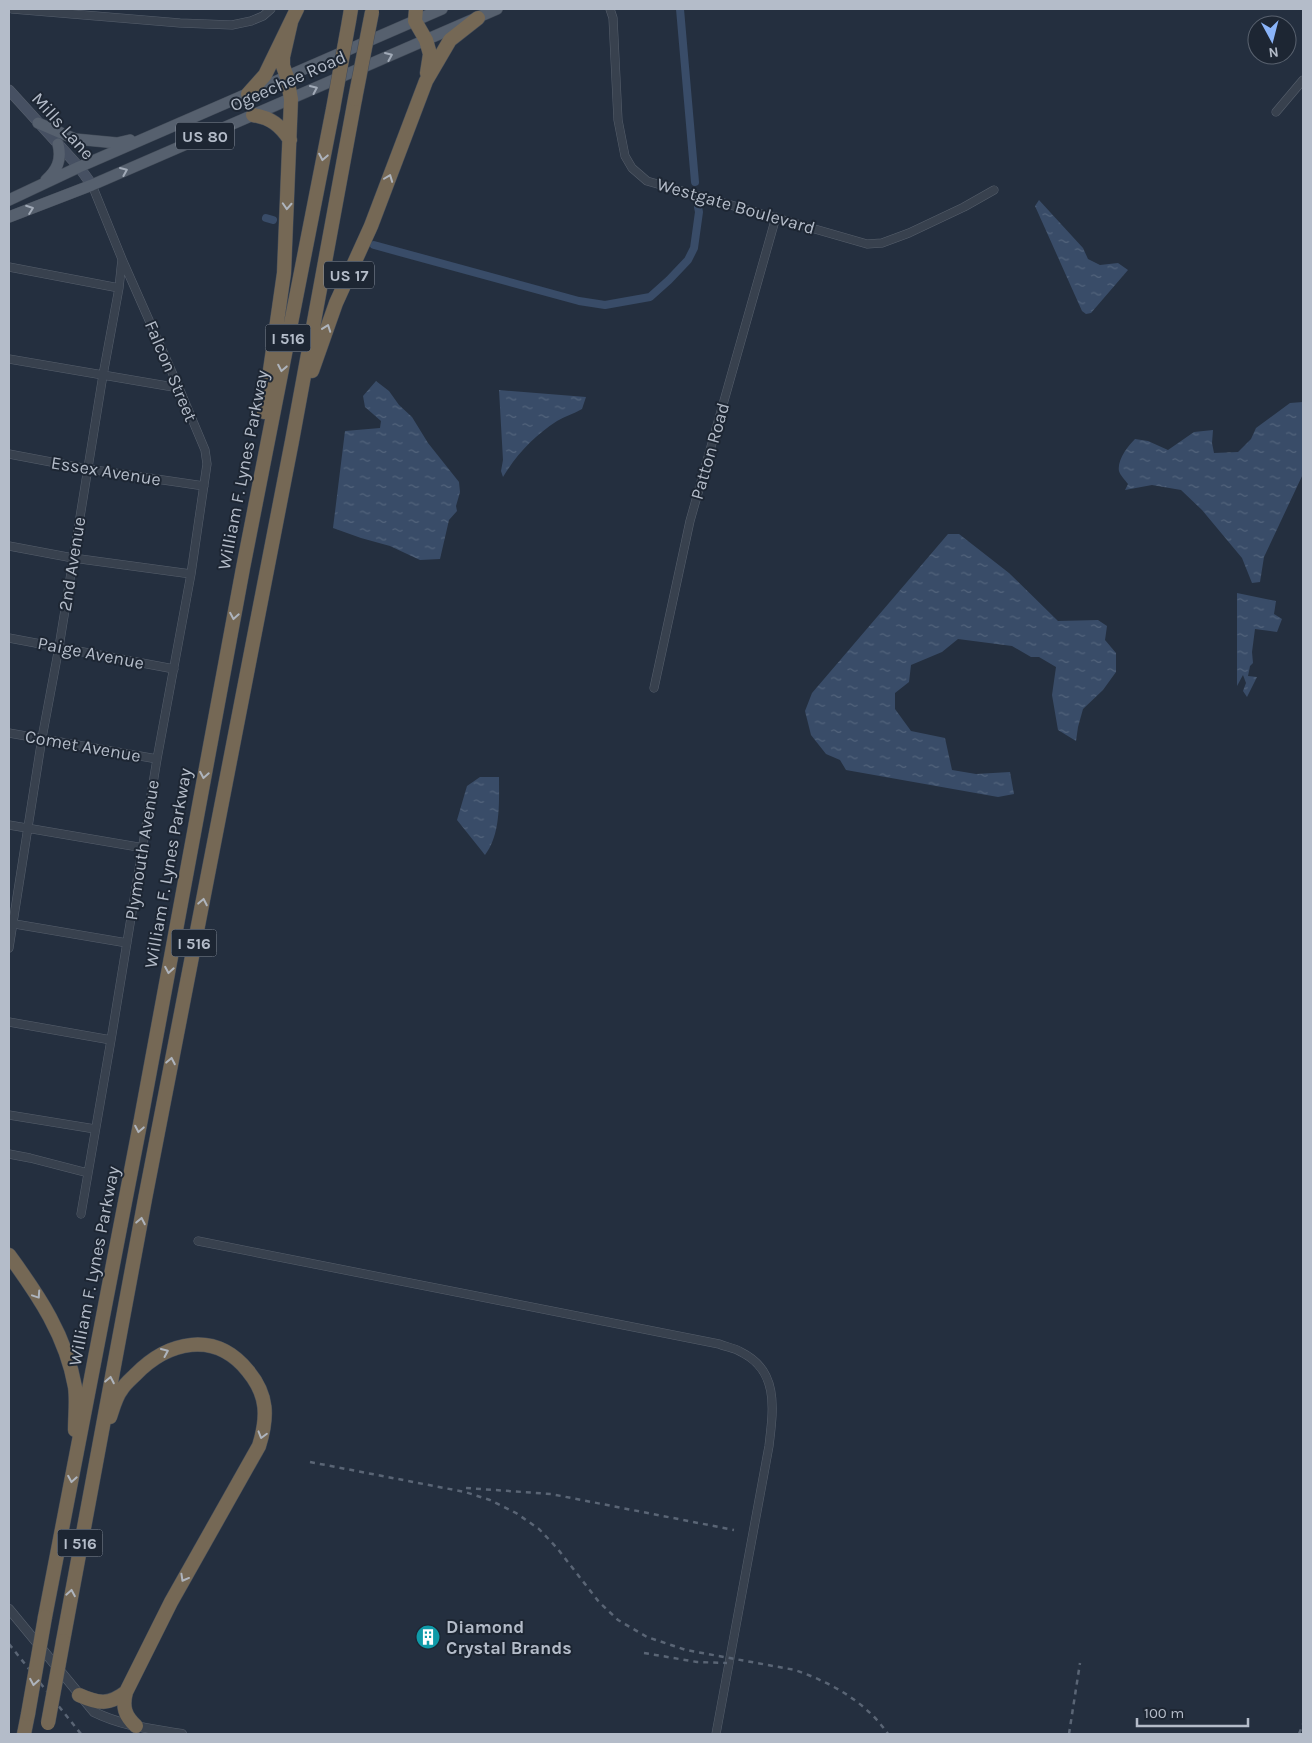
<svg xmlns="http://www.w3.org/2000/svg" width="1312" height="1743" font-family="Karla,sans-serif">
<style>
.water{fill:url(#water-ripples)}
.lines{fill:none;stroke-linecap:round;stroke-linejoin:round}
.canal{stroke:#394c68;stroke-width:8}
.minor-casing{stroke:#565f6c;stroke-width:9}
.tertiary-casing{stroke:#565f6c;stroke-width:10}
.secondary-casing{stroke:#565f6c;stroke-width:11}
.primary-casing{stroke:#414a57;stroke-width:12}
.motorway-casing{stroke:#434c59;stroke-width:15}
.minor{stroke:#38414e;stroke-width:8}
.tertiary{stroke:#38414e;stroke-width:9}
.secondary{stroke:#465062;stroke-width:10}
.primary{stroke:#56606e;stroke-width:11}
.motorway{stroke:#756855;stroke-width:14}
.rail{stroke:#5a6575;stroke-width:2.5;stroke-dasharray:5 5;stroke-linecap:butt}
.motorway-bridge-casing{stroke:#434c59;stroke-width:15;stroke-linecap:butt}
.motorway-bridge{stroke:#756855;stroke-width:14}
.oneway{stroke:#a1aab7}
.oneway2{stroke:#aeb4bd}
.labels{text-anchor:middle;stroke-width:4;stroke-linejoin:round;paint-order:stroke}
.shield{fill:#1d2633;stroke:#878f9c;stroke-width:1}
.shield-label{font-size:16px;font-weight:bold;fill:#b4bcc9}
.street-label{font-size:18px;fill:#b4bcc9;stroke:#1d2633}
.poi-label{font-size:18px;font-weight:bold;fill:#b4bcc9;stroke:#1d2633;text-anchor:start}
</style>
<defs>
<pattern id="water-ripples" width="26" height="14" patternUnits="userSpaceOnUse" patternTransform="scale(1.25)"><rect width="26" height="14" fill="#394c68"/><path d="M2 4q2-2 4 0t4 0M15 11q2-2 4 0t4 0" fill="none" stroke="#53647c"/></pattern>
</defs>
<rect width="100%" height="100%" fill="#242f3f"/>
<path class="water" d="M1039 200 1083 248 1088 259 1100 265 1118 263 1128 270 1091 313 1086 314 1082 311 1035 206Z
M376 381 389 391 399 405 412 417 428 443 459 482 460 492 456 506 457 511 449 520 440 559 420 560 390 546 361 538 333 528 345 431 380 428 381 421 365 407 363 396Z
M499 390 586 397 582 409C574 414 565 416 557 421 534 436 517 454 503 477L501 471 503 460Z
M1303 402V474L1264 557 1260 582 1252 583 1242 558 1202 510 1181 490 1152 485 1125 490 1128 484C1125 480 1120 475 1119 471 1117 460 1128 446 1135 439L1148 441 1168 450 1194 432 1213 430 1212 443 1214 453 1238 452 1251 439 1256 428 1290 403Z
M948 534H959L1009 573 1058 621 1098 620 1107 626 1105 640 1116 653V672L1103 690 1083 709 1078 727 1076 741 1058 730 1052 695 1056 667 1039 657H1031L1012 646 958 639 942 652 911 665 909 682 895 693V709L911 731 945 738 952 770 976 774 1010 772 1014 794 998 797 846 770 840 760 826 754 811 735 805 711 812 693Z
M1237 593 1276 601 1274 614 1282 619 1277 632 1255 629 1252 652 1253 663 1250 666 1248 676 1257 677 1247 697 1243 691 1246 683 1243 675 1237 686Z
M480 777H499C499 802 501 834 485 855L457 820 467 786Z"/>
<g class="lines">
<path class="canal" d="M680 9 695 182
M266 218 273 220
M374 245 579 301 605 305 650 297 669 280 688 260 694 248 699 212 698 207"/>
<defs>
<path id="minor" d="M12 9 180 23 232 25 251 21 263 16 271 9
M610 9 613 18 618 120 625 156 632 168 647 181 867 244 882 243 909 233 964 207 994 190
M1276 112 1303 80
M9 267 119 288
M9 359 179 388
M9 454 88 469 204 486
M9 546 73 558 191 574
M9 638 174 669
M654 688 690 521 776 217
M9 733 157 759
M9 825 144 848
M9 923 127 943
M9 948 42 738 59 647 103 375 119 288 122 259 92 185
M9 1022 111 1040
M9 1115 95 1129
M9 1154 30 1158 88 1173
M81 1214 111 1040 157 759 191 574 207 464 205 450 179 388 122 259
M198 1241 719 1344C726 1347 735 1348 741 1352 780 1371 773 1411 769 1446L716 1734"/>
<path id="tertiary" d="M9 1609 94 1712C122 1726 152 1729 182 1734"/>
<path id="secondary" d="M9 90 79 167 92 185"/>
<path id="primary" d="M38 123 75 139 117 143 130 140
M46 180C57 170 62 160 58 144
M9 200 79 167 442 9
M9 217 92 185 497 9"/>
<path id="motorway" d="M416 9 415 21 426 40 430 54 427 73
M349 21 351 9
M248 94 265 75 297 9
M253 115C271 118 280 125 290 140
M312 371 336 303 371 226 426 81 450 40 478 18
M264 412 284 273 291 99 287 77 283 66V57L291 22
M9 1255C39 1296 66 1336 75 1387 77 1401 75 1416 75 1430
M110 1417C113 1408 116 1396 122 1389 125 1384 131 1379 135 1375 168 1341 215 1330 248 1371 268 1395 268 1417 259 1446L171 1602 126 1692C122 1707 125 1716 136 1726
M45 1617 141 1119 243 568 333 109
M63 1641 145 1199 292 441 355 99
M79 1695C99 1704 109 1705 126 1692
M24 1734 28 1714"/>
</defs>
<use href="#minor" class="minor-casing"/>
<use href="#tertiary" class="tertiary-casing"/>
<use href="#secondary" class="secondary-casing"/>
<use href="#primary" class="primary-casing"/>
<use href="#motorway" class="motorway-casing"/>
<use href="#minor" class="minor"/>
<use href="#tertiary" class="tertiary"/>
<use href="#secondary" class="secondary"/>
<use href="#primary" class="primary"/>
<use href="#motorway" class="motorway"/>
<path class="rail" d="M310 1462 465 1492 490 1500 516 1513 539 1529 557 1548 599 1602 618 1620 647 1637 686 1650 795 1670C832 1683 866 1702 888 1734
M466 1488 551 1494 734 1530
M9 1644 81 1734
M644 1653 697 1662 727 1663
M1069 1734 1080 1663
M1299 1734 1303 1724"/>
<defs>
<path id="motorway-bridge" d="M355 99 372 12
M333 109 349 21
M28 1714 45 1617
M48 1723 63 1641"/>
</defs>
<use href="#motorway-bridge" class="motorway-bridge-casing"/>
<use href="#motorway-bridge" class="motorway-bridge"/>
</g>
<defs><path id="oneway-chevron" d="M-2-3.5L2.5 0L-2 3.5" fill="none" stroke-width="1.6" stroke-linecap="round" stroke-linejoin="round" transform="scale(1.25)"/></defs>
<g class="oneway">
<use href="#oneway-chevron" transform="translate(389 56) rotate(-23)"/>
<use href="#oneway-chevron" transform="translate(314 89) rotate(-24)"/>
<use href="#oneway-chevron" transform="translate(124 171) rotate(-23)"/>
<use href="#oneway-chevron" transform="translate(30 209) rotate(-20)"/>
</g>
<g class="oneway2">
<use href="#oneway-chevron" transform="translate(323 157) rotate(101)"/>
<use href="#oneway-chevron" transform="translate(389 178) rotate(-69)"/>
<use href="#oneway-chevron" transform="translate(287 206) rotate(93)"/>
<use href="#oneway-chevron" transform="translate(327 328) rotate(-70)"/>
<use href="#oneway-chevron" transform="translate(282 368) rotate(101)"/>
<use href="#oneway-chevron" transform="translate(234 616) rotate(100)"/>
<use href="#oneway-chevron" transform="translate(204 775) rotate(100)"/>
<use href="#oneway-chevron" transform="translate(203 902) rotate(-79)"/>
<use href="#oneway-chevron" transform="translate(169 970) rotate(100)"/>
<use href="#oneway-chevron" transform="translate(171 1061) rotate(-79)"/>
<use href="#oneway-chevron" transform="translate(139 1129) rotate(101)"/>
<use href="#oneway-chevron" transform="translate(141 1221) rotate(-79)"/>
<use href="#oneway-chevron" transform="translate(37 1295) rotate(56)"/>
<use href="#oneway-chevron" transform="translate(165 1352) rotate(-24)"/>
<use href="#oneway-chevron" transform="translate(110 1380) rotate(-79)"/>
<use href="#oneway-chevron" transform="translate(262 1435) rotate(106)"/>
<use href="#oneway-chevron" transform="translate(72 1479) rotate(100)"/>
<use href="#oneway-chevron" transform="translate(184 1578) rotate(119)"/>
<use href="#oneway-chevron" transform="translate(71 1593) rotate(-80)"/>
<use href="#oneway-chevron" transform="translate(34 1682) rotate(100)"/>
</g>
<defs>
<symbol id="building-disc" viewBox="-11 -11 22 22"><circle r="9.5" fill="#0f9aa8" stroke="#1d2633"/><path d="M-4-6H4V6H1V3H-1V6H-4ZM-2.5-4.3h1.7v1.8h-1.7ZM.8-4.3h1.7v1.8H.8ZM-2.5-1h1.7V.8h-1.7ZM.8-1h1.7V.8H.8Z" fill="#fff"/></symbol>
</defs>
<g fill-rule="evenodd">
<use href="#building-disc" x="414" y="1623" width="28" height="28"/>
</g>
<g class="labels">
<g class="shield">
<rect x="176" y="122.5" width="58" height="27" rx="4"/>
<rect x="324" y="261.5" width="50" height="27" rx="4"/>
<rect x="265.5" y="324.5" width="45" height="27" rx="4"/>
<rect x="171.5" y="929.5" width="45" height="27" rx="4"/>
<rect x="57.5" y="1529.5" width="45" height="27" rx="4"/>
</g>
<g class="shield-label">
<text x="205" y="142">US 80</text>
<text x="349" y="281">US 17</text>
<text x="288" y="344">I 516</text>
<text x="194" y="949">I 516</text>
<text x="80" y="1549">I 516</text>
</g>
<g class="street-label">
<text transform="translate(288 81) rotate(-24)" y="6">Ogeechee Road</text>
<text transform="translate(63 126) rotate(48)" y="6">Mills Lane</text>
<text transform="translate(736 206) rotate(16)" y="6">Westgate Boulevard</text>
<text transform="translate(171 371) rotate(67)" y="6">Falcon Street</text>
<text transform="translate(710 451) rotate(-74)" y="6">Patton Road</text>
<text transform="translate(243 470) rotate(-79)" y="6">William F. Lynes Parkway</text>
<text transform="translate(106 471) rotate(9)" y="6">Essex Avenue</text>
<text transform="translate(72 564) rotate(-81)" y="6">2nd Avenue</text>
<text transform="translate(91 653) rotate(11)" y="6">Paige Avenue</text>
<text transform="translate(83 746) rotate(10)" y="6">Comet Avenue</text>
<text transform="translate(142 850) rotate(-81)" y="6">Plymouth Avenue</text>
<text transform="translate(168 868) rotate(-80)" y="6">William F. Lynes Parkway</text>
<text transform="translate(94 1266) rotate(-79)" y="6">William F. Lynes Parkway</text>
</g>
<g class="poi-label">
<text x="446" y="1633">Diamond<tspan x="446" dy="21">Crystal Brands</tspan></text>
</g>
</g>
<rect width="1312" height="1743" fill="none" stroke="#b4bcc9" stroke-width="20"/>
<g transform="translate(1272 40) rotate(173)"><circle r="24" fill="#1d2633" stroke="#59626f"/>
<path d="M0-4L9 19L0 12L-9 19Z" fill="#8ab4f9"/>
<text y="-8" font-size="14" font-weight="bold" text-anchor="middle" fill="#b4bcc9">N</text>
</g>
<path d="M1137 1718v8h111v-8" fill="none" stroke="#b4bcc9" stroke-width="2.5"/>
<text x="1144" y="1718" font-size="15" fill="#b4bcc9" stroke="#1d2633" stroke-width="4" paint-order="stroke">100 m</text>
</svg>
